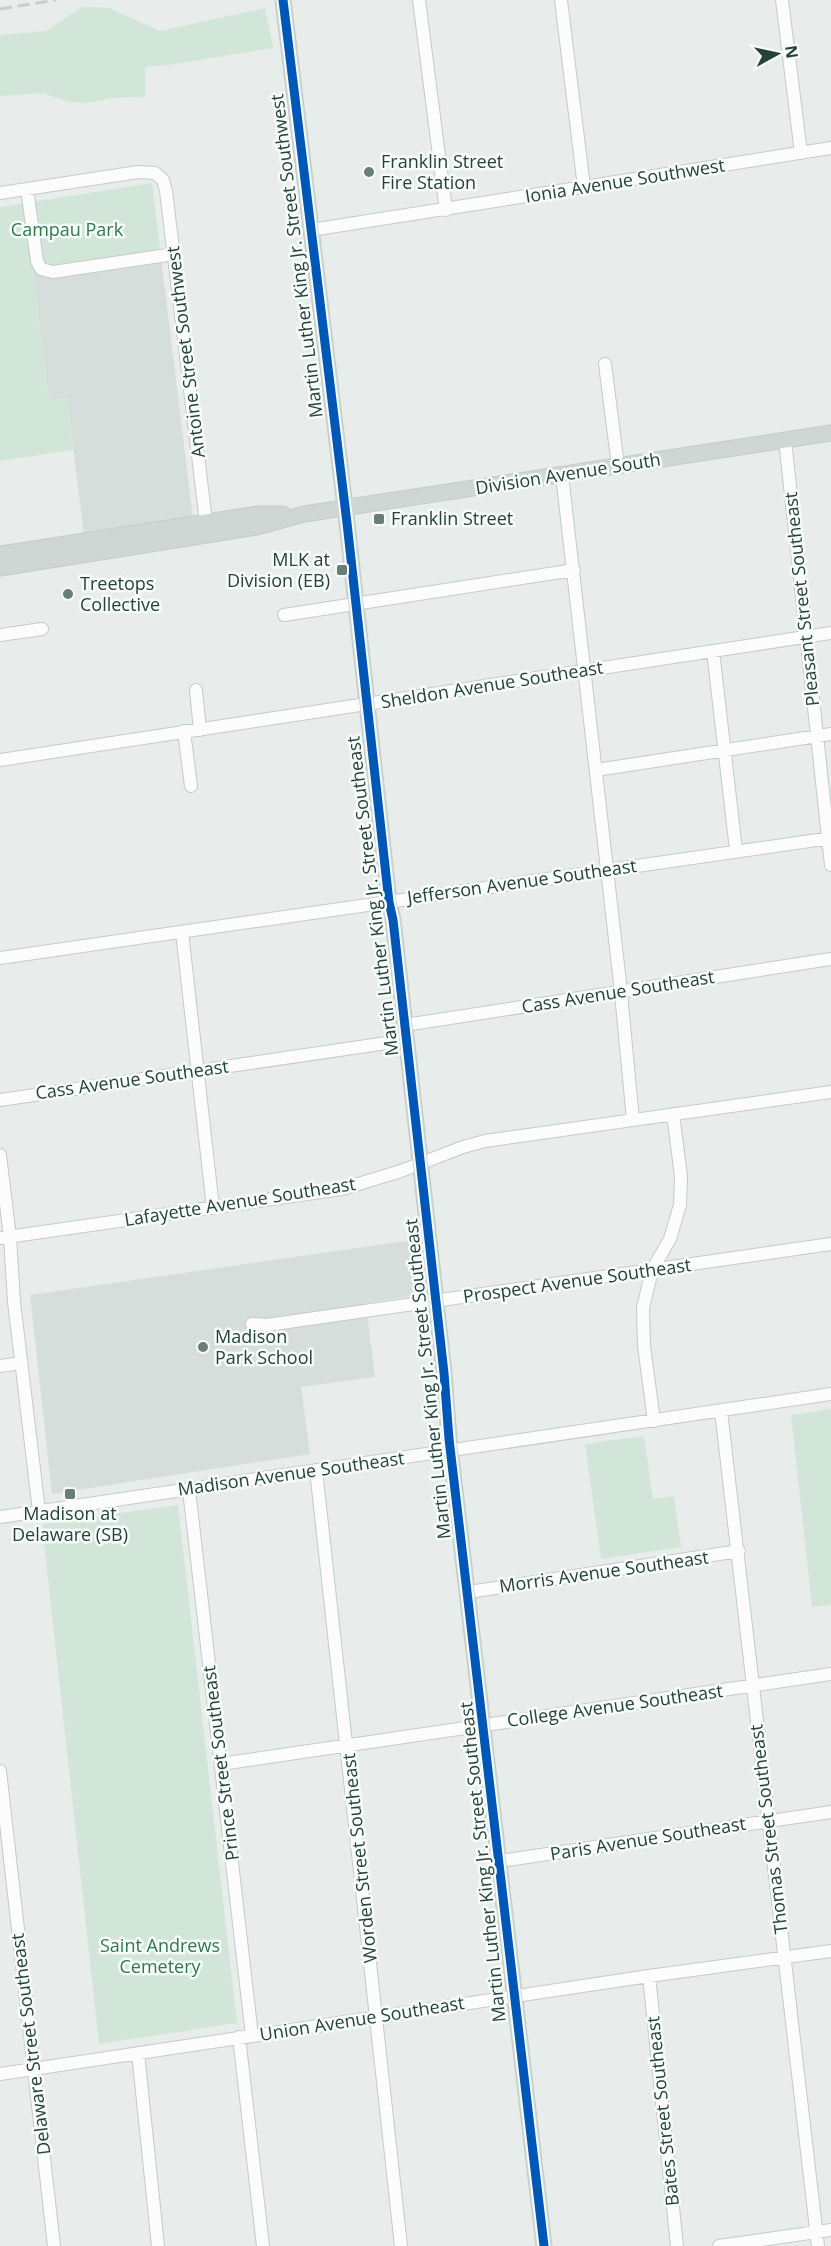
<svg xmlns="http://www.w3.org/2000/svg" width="831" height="2246" font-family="'Open Sans',sans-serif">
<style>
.built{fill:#d6dedb}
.green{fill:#d1e6d8}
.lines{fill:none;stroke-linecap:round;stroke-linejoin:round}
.minor-casing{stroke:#c5cac8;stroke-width:14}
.major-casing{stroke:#c3ccc9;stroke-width:17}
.minor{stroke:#fcfcfc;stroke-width:12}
.major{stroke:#cfd7d5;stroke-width:15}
.rail{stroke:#c9cdcc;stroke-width:3;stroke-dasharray:12 6;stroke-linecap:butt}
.cycleway-casing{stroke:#f7fbf9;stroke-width:13}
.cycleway{stroke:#0057b8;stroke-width:9}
.poi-dot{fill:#697e78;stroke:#f7fbf9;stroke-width:2}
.labels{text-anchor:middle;stroke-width:5;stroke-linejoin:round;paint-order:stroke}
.poi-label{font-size:18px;fill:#24423a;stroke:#f7fbf9;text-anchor:start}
.street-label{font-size:18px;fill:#24423a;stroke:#f7fbf9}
.park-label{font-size:18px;fill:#2d7a4b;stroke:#f7fbf9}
</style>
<rect width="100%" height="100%" fill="#e8edeb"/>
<path class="built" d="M160 249 193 519 84 536 67 398 49 400 33 271Z
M413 1240 419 1295 366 1303 375 1377 301 1387 310 1454 52 1494 30 1295Z"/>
<path class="green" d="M82 7 109 8 160 31 265 8 273 48 169 65 145 67V97L113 98 88 103 68 102 43 93 0 96V35L46 31Z
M152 183 160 249 33 271 49 400 67 398 73 450 0 461V207Z
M831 1409V1605L812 1607 791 1415Z
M644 1436 653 1499 674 1496 681 1547 601 1559 585 1444Z
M178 1505 237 2023 99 2044 42 1524Z"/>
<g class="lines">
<defs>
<path id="minor" d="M419 0 446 210
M561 0 584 187
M782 0 801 153
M27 189 37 261 41 269 53 272 174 254
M0 193 138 172 155 173 163 180 166 191 207 530
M311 230 831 148
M605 364 618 466
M785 440 831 865
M562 475 620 983 633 1120
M284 615 574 570
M0 635 42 629
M713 651 736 850
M196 690 200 730
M184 731 191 786
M0 760 831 633
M596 770 831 734
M182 932 213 1208
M0 958 831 838
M405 1025 831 959
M0 1100 407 1040
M0 1155 10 1237 14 1302 39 1511
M0 1238 342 1189 401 1171 463 1147 485 1141 831 1092
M252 1324 267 1325 831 1244
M0 1366 21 1363
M721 1411 818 2246
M654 1421 644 1346 643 1308 652 1270 670 1239 680 1205 681 1176 673 1114
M316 1470 401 2246
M189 1490 252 2036
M0 1517 831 1394
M469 1592 739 1551
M221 1764 831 1674
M0 1771 54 2246
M500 1861 831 1812
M649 1976 677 2246
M239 2037 263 2246
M138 2053 158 2246
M0 2074 649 1976 831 1951
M719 2246 831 2230"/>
<path id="major" d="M283 0 347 523 389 902 393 920 444 1373 449 1439 544 2246
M0 554 258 514H283
M0 568 257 527 304 514 831 433"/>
</defs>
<use href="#minor" class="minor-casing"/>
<use href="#major" class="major-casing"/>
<use href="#minor" class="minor"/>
<use href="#major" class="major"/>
<path class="rail" d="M0 9 56 0"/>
<defs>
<path id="cycleway" d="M283 0 347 523 389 902 393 920 444 1373 449 1439 544 2246"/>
</defs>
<use href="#cycleway" class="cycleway-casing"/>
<use href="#cycleway" class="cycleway"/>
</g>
<g class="poi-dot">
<circle cx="369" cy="172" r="6"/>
<rect x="373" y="513" width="12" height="12" rx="3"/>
<rect x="336" y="564" width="12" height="12" rx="3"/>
<circle cx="68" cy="594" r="6"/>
<circle cx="203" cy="1347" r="6"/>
<rect x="64" y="1488" width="12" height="12" rx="3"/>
</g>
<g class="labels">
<g class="poi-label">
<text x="381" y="168">Franklin Street<tspan x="381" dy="21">Fire Station</tspan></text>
<text x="391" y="525">Franklin Street</text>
<text x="330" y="566" text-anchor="end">MLK at<tspan x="330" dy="21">Division (EB)</tspan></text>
<text x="80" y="590">Treetops<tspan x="80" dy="21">Collective</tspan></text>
<text x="215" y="1343">Madison<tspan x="215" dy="21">Park School</tspan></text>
<text x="70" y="1520" text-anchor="middle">Madison at<tspan x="70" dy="21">Delaware (SB)</tspan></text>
</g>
<g class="street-label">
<text transform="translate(625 181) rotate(-9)" y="6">Ionia Avenue Southwest</text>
<text transform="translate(297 256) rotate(-97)" y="6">Martin Luther King Jr. Street Southwest</text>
<text transform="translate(186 352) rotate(-97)" y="6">Antoine Street Southwest</text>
<text transform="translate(568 474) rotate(-9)" y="6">Division Avenue South</text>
<text transform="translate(802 599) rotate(-96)" y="6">Pleasant Street Southeast</text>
<text transform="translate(492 685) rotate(-9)" y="6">Sheldon Avenue Southeast</text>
<text transform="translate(522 882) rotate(-8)" y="6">Jefferson Avenue Southeast</text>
<text transform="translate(373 896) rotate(-97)" y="6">Martin Luther King Jr. Street Southeast</text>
<text transform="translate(618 992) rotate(-9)" y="6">Cass Avenue Southeast</text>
<text transform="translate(132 1080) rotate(-8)" y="6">Cass Avenue Southeast</text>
<text transform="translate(240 1202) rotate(-9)" y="6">Lafayette Avenue Southeast</text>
<text transform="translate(577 1281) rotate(-8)" y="6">Prospect Avenue Southeast</text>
<text transform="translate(428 1379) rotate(-96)" y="6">Martin Luther King Jr. Street Southeast</text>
<text transform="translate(291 1474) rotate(-8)" y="6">Madison Avenue Southeast</text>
<text transform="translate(604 1572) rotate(-8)" y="6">Morris Avenue Southeast</text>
<text transform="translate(615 1706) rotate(-8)" y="6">College Avenue Southeast</text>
<text transform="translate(221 1763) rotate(-97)" y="6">Prince Street Southeast</text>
<text transform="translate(769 1829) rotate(-97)" y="6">Thomas Street Southeast</text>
<text transform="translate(648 1839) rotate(-9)" y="6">Paris Avenue Southeast</text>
<text transform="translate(360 1858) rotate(-96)" y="6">Worden Street Southeast</text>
<text transform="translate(483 1862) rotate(-96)" y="6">Martin Luther King Jr. Street Southeast</text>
<text transform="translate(362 2019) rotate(-9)" y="6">Union Avenue Southeast</text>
<text transform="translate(31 2044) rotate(-97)" y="6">Delaware Street Southeast</text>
<text transform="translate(663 2111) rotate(-96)" y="6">Bates Street Southeast</text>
</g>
<g class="park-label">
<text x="67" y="236">Campau Park</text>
<text x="160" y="1952">Saint Andrews<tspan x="160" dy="21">Cemetery</tspan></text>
</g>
</g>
<g transform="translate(777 54) rotate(82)" stroke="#f7fbf9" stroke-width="4.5" paint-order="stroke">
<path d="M0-4.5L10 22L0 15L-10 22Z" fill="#24423a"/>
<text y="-9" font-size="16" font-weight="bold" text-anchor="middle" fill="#24423a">N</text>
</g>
</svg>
